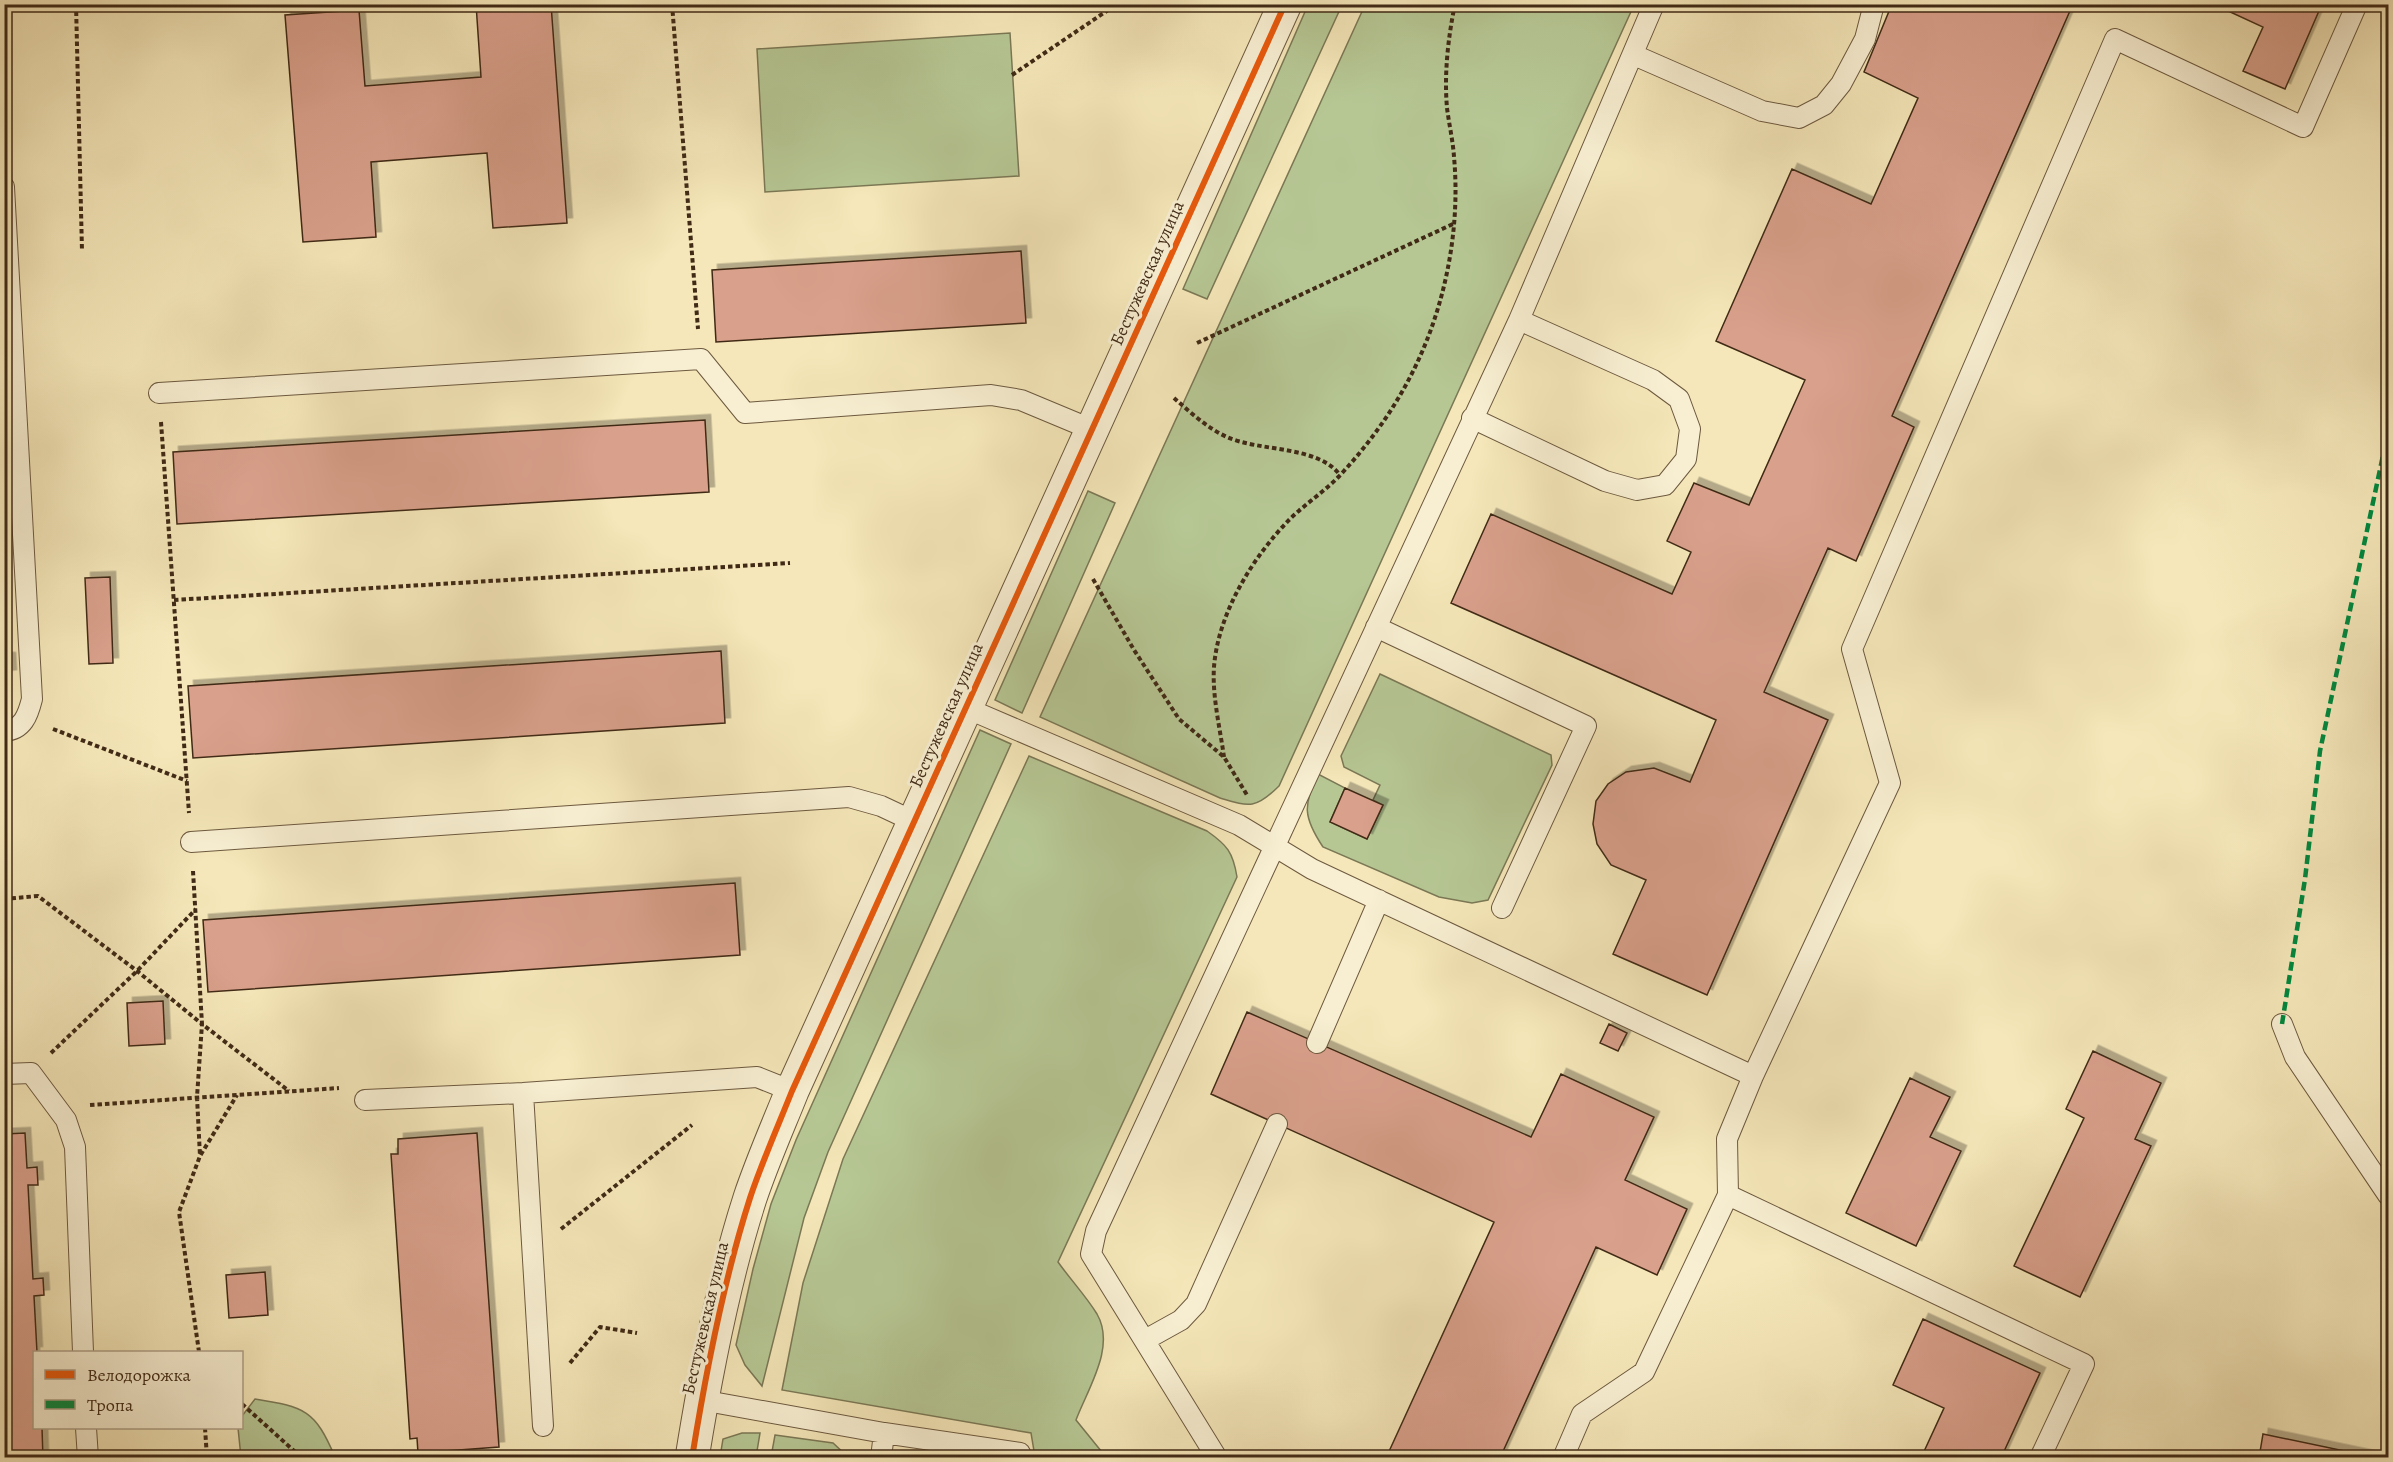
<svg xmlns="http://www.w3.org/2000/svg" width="2393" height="1462" font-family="Alegreya,serif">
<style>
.green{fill:#b6c794;stroke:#7b7855;stroke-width:1.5}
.building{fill:#d9a08b;stroke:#402a16;stroke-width:1.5;filter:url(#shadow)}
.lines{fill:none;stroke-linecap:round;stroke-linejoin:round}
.service-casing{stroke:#6d593f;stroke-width:22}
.tertiary-casing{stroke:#6d593f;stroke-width:35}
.path{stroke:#402a16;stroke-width:4;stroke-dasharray:4.5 3;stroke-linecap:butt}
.service{stroke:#f8efd2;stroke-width:20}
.tertiary{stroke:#f8efd2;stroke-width:33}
.quiet{stroke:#00873e;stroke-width:4.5;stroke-dasharray:9 4.5;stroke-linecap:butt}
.cycleway-casing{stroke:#f8efd2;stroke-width:10}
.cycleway{stroke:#e8590c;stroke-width:6}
.labels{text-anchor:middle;stroke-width:6;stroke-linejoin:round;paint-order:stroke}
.street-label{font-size:18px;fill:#402a16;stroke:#f8efd2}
</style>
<defs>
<filter id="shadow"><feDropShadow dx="5.5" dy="-5.5" stdDeviation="0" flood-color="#0004"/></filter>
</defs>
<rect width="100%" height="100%" fill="#f5e7b9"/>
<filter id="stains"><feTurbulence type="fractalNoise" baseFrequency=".00333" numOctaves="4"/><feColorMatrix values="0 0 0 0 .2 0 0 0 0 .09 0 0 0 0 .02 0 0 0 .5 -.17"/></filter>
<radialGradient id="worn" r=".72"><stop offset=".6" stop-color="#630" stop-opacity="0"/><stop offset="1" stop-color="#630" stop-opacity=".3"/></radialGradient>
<path class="green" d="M1308 5H1342L1207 299 1183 289Z
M1365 5H1634L1279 786C1256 809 1250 807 1220 798L1040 717Z
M1010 33 1019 176 765 192 757 49Z
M1088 491 1115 503 1022 713 995 700Z
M1380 674 1551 755 1552 765 1488 900 1472 903 1439 897 1323 847C1303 817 1303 805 1318 774L1345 788 1330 822 1367 839 1383 805 1373 800 1380 785 1344 767 1341 756Z
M980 730 1011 744 828 1152 804 1218 762 1386 745 1365 736 1345 753 1269 771 1204 796 1140Z
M1029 756 1207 831C1227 845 1233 852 1237 877L1058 1262C1070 1279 1086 1296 1097 1314 1116 1347 1088 1388 1076 1420L1106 1457H1035L1031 1433 782 1390 803 1283 843 1159Z
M255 1399C305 1407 315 1410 335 1457H241L238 1428H242V1416Z
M742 1433H760L756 1457H720L723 1439Z
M775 1435 833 1443 848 1457H771Z"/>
<path class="building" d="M476 4H551L567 223 493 228 487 153 371 162 376 237 303 242 285 15 359 10 365 86 481 77Z
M1892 4H1911L1929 11 1932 4H2073L1892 416 1914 427 1856 561 1828 548 1764 692 1828 720 1707 995 1613 954 1646 880 1611 865 1597 844 1593 824 1596 801 1608 784 1626 772 1654 768 1690 782 1716 720 1451 603 1491 514 1672 594 1691 552 1667 541 1694 483 1749 505 1805 380 1716 341 1792 169 1871 204 1918 98 1864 72Z
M2213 4H2322L2285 89 2243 71 2263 27Z
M1021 251 1026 323 716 342 712 270Z
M705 420 709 492 177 524 173 452Z
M110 577 113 663 89 664 85 578Z
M721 651 725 723 193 758 188 686Z
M4 658H10L11 675 4 676Z
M1345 788 1383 805 1367 839 1330 822Z
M735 883 740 955 208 992 203 920Z
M163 1001 165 1044 129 1046 127 1003Z
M1247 1012 1531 1137 1561 1074 1654 1117 1625 1180 1687 1209 1657 1275 1596 1247 1500 1458H1386L1494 1222 1211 1094Z
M1609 1024 1627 1033 1618 1051 1600 1043Z
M2093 1051 2161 1083 2135 1139 2151 1146 2080 1297 2014 1266 2084 1118 2066 1109Z
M1910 1078 1950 1097 1930 1137 1961 1151 1916 1246 1846 1213Z
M25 1133 27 1168 37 1167 38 1185H28L33 1279 43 1278 44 1295 34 1296 37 1352H34V1428H42L43 1458H4V1134Z
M477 1133 499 1447 418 1453 417 1438 410 1439 391 1154H398V1139Z
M265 1272 268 1315 229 1318 226 1275Z
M1923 1319 2040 1373 2001 1458H1921L1944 1408 1893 1385Z
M2263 1434 2378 1458H2259Z"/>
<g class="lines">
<defs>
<path id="service" d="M1634 55 1762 111 1799 118 1824 105 1841 84 1865 39 1874 4
M4 187 32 699C28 715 23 730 4 731
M159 393 701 359 745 413 991 395 1021 400 1093 430
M1472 418 1605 481 1637 490 1665 485 1686 459 1690 429 1679 399 1653 380 1519 320
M1376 627 1586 726 1502 908
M966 708 1239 825 1312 869 1753 1076
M191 842 849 797 881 806 915 822
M2282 1024 2295 1057 2388 1195
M1317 1043 1379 900
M4 1074 31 1073 66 1120 75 1147 83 1352
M523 1093 543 1426
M365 1100 523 1093 757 1077 792 1091
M1728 1195 1727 1139 1753 1076 1890 783 1852 649 2115 39 2303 127 2357 4
M1145 1340 1181 1320 1196 1304 1277 1124
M701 1400 884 1433 881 1458
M86 1428 88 1458
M884 1433 1020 1453V1458
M1217 1458 1091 1254 1096 1231 1519 320 1654 4
M1563 1458 1582 1414 1644 1372 1728 1195 2084 1364 2040 1458"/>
<path id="tertiary" d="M692 1458C706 1371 723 1282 750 1198 762 1162 778 1126 792 1091L1285 4"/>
</defs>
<use href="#service" class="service-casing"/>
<use href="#tertiary" class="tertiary-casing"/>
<path class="path" d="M76 4 82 251
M159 4 168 6
M672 4 698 329
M1012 75 1117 4
M1197 343 1453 224
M1174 398C1190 412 1207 428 1227 437 1260 452 1317 445 1340 475
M161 422 189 813
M1093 579 1134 650 1179 719 1224 757 1247 795
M174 600 790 563
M53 729 187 781
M1224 757C1220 728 1212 696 1214 667 1218 614 1252 558 1289 520 1306 503 1327 490 1343 472 1376 436 1403 396 1422 352 1448 292 1460 222 1454 157 1453 141 1449 124 1447 108 1444 74 1448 38 1455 4
M193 871 202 1024 289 1091
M4 899 38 896 137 971 202 1024 197 1097 200 1156
M51 1053 137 971 196 909
M90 1105 339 1088
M561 1229 692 1125
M199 1352 179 1212 200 1156 237 1095
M570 1363 600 1327 637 1333
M242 1404 302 1458
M205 1428 207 1458"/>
<use href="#service" class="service"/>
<use href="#tertiary" class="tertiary"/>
<path class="quiet" d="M2282 1024 2305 879 2320 751 2388 432"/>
<defs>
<path id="cycleway" d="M692 1458C706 1371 723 1282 750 1198 762 1162 778 1126 792 1091L1285 4"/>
</defs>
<use href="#cycleway" class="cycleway-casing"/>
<use href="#cycleway" class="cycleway"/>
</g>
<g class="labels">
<g class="street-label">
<text transform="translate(1147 273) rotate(-66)" y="6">Бестужевская улица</text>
<text transform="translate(946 715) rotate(-66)" y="6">Бестужевская улица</text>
<text transform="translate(705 1318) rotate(-77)" y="6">Бестужевская улица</text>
</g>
</g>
<rect width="2393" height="1462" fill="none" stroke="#f5e7b9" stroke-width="24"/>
<rect x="6" y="6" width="2381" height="1450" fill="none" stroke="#402a16" stroke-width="3"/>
<rect x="12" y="12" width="2369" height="1438" fill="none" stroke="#402a16" stroke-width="1.5"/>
<rect x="33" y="1351" width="210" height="78" fill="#f8efd2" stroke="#aea087" stroke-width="1.5"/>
<rect x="45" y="1370" width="30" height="9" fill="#e8590c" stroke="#aea087" stroke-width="1.5"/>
<text x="87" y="1381" font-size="18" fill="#402a16">Велодорожка</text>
<rect x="45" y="1400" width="30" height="9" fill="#00873e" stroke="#aea087" stroke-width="1.5"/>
<text x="87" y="1411" font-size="18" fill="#402a16">Тропа</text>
<rect width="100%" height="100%" filter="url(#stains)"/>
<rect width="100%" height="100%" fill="url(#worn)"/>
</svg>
